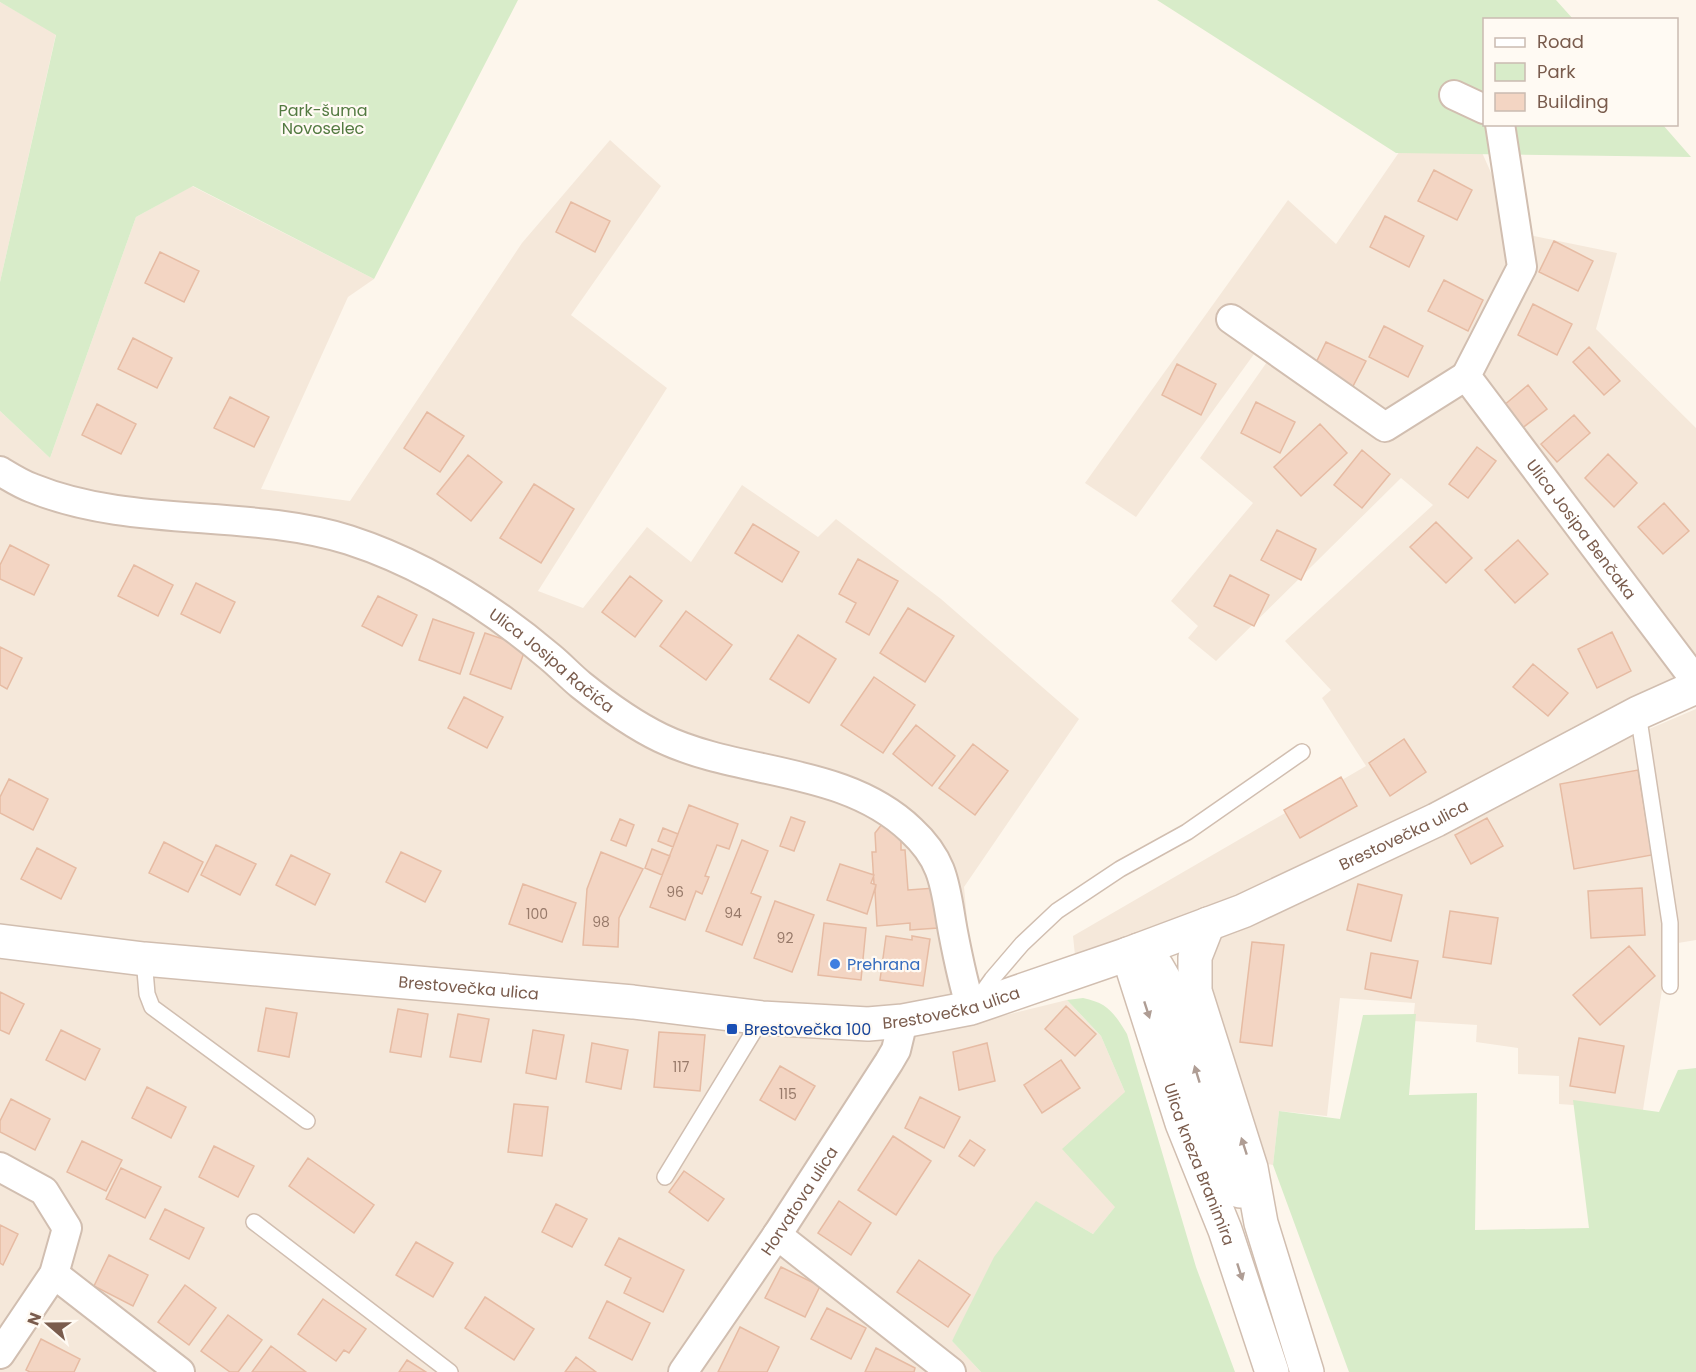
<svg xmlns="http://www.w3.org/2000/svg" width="1696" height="1372" font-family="Poppins,sans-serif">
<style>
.residential{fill:#f5e8da}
.green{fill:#d8ecc9}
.building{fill:#f3d5c3;stroke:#e6bba3;stroke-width:1.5}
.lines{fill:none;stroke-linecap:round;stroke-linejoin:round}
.service-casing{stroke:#d1beb0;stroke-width:18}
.minor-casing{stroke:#d1beb0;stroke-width:32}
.tertiary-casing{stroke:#d1beb0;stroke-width:36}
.service{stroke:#fff;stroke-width:15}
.minor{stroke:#fff;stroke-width:28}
.tertiary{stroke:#fff;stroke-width:33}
.oneway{fill:#af9d94}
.shop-dot{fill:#3f7fe0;stroke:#fffaf3;stroke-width:2}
.transit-dot{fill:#1a4fb4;stroke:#fffaf3;stroke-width:2}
.labels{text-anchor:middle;stroke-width:4.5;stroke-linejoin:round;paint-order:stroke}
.number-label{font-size:14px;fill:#987a6a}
.park-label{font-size:16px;fill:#537a41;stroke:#fffaf3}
.street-label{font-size:16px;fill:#7a5c4d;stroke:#fffaf3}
.shop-label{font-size:16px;fill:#366cbe;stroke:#fffaf3;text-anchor:start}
.transit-label{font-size:16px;fill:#164399;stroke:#fffaf3;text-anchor:start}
</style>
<rect width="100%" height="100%" fill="#fdf6ec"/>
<path class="residential" d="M0 2 56 34 0 282Z
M1426 113 1480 148 1496 184 1504 230 1617 253 1596 329 1696 428V682L1215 910 1075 955 1073 936 1366 766 1322 698 1331 690 1285 641 1433 505 1401 478 1216 661 1188 638 1198 626 1171 601 1253 503 1200 458 1269 359 1257 350 1136 517 1085 483 1288 200 1336 244Z
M610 140 661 186 571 315 667 388 538 591 583 608 647 527 691 562 742 485 818 537 836 519 941 599 1079 719 964 887 969 941 986 1020 1067 1000 1101 1036 1125 1092 1116 1206 1093 1234 1037 1202 952 1341 981 1372H0V411L50 458 136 217 192 186 374 279 348 297 261 489 350 501 522 243Z
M1696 709V940L1666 945 1664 977 1643 1110 1559 1104V1076L1518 1074V1048L1476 1042 1477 1025 1413 1021 1415 1003 1340 998 1327 1116 1279 1111 1273 1165 1255 1162 1204 971 1219 938 1242 924 1607 747Z"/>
<path class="green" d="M0 0H518L374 279 193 186 136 217 50 458 0 411V282L56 35 0 2Z
M1157 0H1556L1573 19 1484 20V124L1663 125 1691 157 1396 153Z
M1083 998C1108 1003 1114 1013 1127 1034L1196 1267 1235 1372H981L952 1341 994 1257 1036 1201 1093 1234 1115 1207 1062 1149 1125 1092 1101 1036 1067 1000Z
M1416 1014 1409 1095 1477 1093 1475 1230 1589 1228 1573 1100 1659 1112 1678 1070 1696 1068V1372H1349L1273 1165 1279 1111 1340 1119 1363 1015Z"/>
<path class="building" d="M1434 170 1472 190 1457 220 1418 201Z
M571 202 610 221 595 252 556 232Z
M1385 216 1424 236 1409 267 1370 247Z
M1554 241 1593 261 1578 291 1539 272Z
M160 252 199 271 184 302 145 283Z
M1444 280 1483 300 1468 331 1428 311Z
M1533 304 1572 324 1557 355 1518 335Z
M1384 326 1423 346 1408 377 1369 357Z
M133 338 172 358 157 388 118 369Z
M1326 342 1366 361 1350 392 1311 373Z
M1589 347 1620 381 1604 395 1573 362Z
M1177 364 1216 384 1201 415 1162 395Z
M1528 385 1547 409 1521 429 1503 406Z
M230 397 269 417 254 447 214 428Z
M1256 402 1295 422 1280 453 1241 433Z
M97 404 136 424 121 454 82 435Z
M427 412 464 436 440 472 404 448Z
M1574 415 1590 433 1557 462 1541 444Z
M1320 424 1347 453 1301 496 1274 467Z
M1477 447 1496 461 1468 498 1449 484Z
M1362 450 1390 474 1362 508 1334 485Z
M1608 454 1637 483 1614 507 1585 478Z
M468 455 502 482 471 521 437 494Z
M534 484 574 509 541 563 500 538Z
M1664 503 1689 531 1663 554 1638 527Z
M1436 522 1472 558 1446 583 1410 547Z
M753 524 799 552 782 582 735 553Z
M1277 530 1316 549 1301 580 1261 560Z
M1518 540 1548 574 1515 603 1485 570Z
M10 545 49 565 34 595 0 579V565Z
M858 559 898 581 869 635 846 622 856 603 839 594Z
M134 565 173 585 158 616 118 596Z
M1230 575 1269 595 1254 626 1214 606Z
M630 576 662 601 635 637 602 612Z
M196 583 235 602 220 633 181 614Z
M378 596 417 615 402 646 362 626Z
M908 608 954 636 925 682 880 653Z
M686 611 732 645 706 680 660 646Z
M433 619 474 633 460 674 419 660Z
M1612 632 1631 671 1597 688 1578 649Z
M485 633 526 647 511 689 470 674Z
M798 635 836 659 809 703 770 679Z
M0 647 22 658 7 689 0 685Z
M1533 664 1568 693 1548 716 1513 687Z
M874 677 915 705 883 753 841 725Z
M464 697 503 717 487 748 448 728Z
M916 725 955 756 932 786 893 754Z
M1404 739 1426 772 1390 796 1369 763Z
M973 744 1008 771 975 815 939 788Z
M1638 770 1652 855 1574 869 1560 784Z
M1341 777 1357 806 1300 838 1284 810Z
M9 779 48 799 33 830 0 813V797Z
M689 805 738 824 729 849 717 845 705 876 709 877 702 894 696 891 685 920 650 907Z
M791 817 805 822 794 851 780 846Z
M1487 818 1503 846 1471 864 1455 835Z
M620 819 634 825 626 846 611 840Z
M882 824 901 840V850H905L908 890 935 888 938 928 910 930V923L877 926 875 891 876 885 874 884 872 852H876L875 833Z
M663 828 678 834 673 847 658 841Z
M742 840 768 851 751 893 761 897 742 945 706 931Z
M164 842 203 862 188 892 149 873Z
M216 845 256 864 240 895 201 875Z
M37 848 76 868 61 899 21 879Z
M652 849 670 856 662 875 645 868Z
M401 852 441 871 425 902 386 882Z
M601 852 643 869 619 918 618 947 583 945 587 889Z
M291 855 330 874 315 905 276 885Z
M840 864 874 875 871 883 876 885 867 914 827 900Z
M523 884 576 903 562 942 509 924Z
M1358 884 1402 895 1391 941 1347 930Z
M1642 888 1645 935 1591 938 1588 891Z
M775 901 814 915 792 972 754 958Z
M1450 911 1498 918 1491 964 1443 957Z
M824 923 866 928 861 980 818 975Z
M886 936 912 940V936L930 939 923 986 880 980Z
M1252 942 1284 945 1272 1046 1240 1042Z
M1629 946 1655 976 1600 1025 1573 995Z
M1371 953 1418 961 1411 998 1365 989Z
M0 992 24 1004 9 1034 0 1030Z
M1066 1006 1096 1034 1075 1056 1045 1029Z
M266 1008 297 1013 289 1057 258 1051Z
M398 1009 428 1014 421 1057 390 1052Z
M458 1014 489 1019 481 1062 450 1057Z
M61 1030 100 1049 85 1080 46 1060Z
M533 1030 564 1035 556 1079 526 1073Z
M659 1032 705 1035 700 1091 654 1087Z
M1579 1038 1624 1046 1615 1093 1570 1086Z
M592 1043 628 1050 621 1089 586 1082Z
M987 1043 995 1081 959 1090 953 1052Z
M1061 1060 1080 1088 1042 1113 1024 1085Z
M780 1066 815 1086 795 1120 760 1100Z
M147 1087 186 1107 171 1138 132 1118Z
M920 1097 960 1117 944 1148 905 1128Z
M11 1099 50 1119 35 1150 0 1132V1121Z
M514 1104 548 1107 542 1156 508 1152Z
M893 1136 931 1161 896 1215 858 1190Z
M970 1140 985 1150 974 1166 959 1156Z
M82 1141 122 1160 106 1191 67 1172Z
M214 1146 254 1166 238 1197 199 1177Z
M308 1158 374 1205 354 1233 289 1186Z
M121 1168 161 1187 145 1218 106 1199Z
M684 1171 724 1199 708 1221 669 1192Z
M839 1201 871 1223 851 1255 818 1233Z
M556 1204 587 1219 572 1247 542 1232Z
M165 1209 204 1228 189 1259 150 1239Z
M0 1225 18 1234 3 1265 0 1263Z
M619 1238 684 1270 663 1312 624 1293 631 1278 605 1265Z
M416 1242 453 1263 433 1297 396 1275Z
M109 1255 148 1275 133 1306 94 1286Z
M919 1260 970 1295 948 1327 897 1292Z
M781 1267 820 1286 805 1317 765 1298Z
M185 1285 216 1308 189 1345 158 1322Z
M485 1297 534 1329 514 1360 465 1328Z
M323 1299 366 1329 349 1353 344 1350 336 1361 298 1334Z
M607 1301 650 1323 632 1360 589 1338Z
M827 1308 866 1328 851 1359 811 1339Z
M228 1315 262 1340 238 1372H230L201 1351Z
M740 1327 779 1347 767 1372H718Z
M41 1339 80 1359 74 1372H30L26 1370Z
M271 1346 306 1372H252Z
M876 1348 915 1368 914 1372H865Z
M576 1357 596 1372H565Z
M407 1360 426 1372H399Z"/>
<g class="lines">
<defs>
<path id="service" d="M1638 713 1670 923V986
M144 959 147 994 152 1007 307 1121
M977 1000 992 979 1022 944 1057 911 1120 869 1187 832 1302 752
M665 1177 762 1018
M254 1222 450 1372"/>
<g id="minor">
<path d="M1454 95 1484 109"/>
<path id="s1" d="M1500 124 1522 267 1466 376 1696 681"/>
<path d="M1231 319 1385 427 1466 376"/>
<path id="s2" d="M0 471C10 477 21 484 32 488 133 529 246 508 349 540 423 564 491 607 550 657 561 666 570 676 581 685 606 705 632 724 661 738 740 776 844 766 911 830 946 862 945 889 953 932 958 958 963 983 971 1008"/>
<path d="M0 1167 44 1191 67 1228 54 1274 0 1354"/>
<path d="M777 1235 951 1372"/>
<path d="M54 1274 180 1372"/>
<path id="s3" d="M683 1372 777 1235 889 1062 896 1050 903 1021"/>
</g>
<g id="tertiary">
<path d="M1208 924 1195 957V991L1251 1168 1261 1223 1307 1372"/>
<path id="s4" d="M0 941 144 959 633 1002 762 1018 868 1024 903 1021 971 1008 1128 954 1243 911 1436 820 1638 713 1696 687"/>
<path d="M1139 950 1157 967 1168 986 1220 1148 1240 1191"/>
<path id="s5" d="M1128 954 1182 1123 1225 1230 1272 1372"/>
</g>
</defs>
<use href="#service" class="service-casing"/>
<use href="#minor" class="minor-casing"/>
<use href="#tertiary" class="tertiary-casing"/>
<use href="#service" class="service"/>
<use href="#minor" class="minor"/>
<use href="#tertiary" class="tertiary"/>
</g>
<defs><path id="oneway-solid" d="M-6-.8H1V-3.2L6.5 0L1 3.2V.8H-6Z" transform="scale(1.5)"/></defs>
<g class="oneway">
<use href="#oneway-solid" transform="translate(1147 1010) rotate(72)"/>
<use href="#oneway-solid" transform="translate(1197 1074) rotate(-107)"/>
<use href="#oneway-solid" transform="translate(1244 1146) rotate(-108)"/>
<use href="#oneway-solid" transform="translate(1240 1272) rotate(72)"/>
</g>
<circle class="shop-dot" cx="835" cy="964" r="6"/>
<rect class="transit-dot" x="726" y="1023" width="12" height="12" rx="3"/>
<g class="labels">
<g class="number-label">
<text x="675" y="897">96</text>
<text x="733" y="918">94</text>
<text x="537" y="919">100</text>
<text x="601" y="927">98</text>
<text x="785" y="943">92</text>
<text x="681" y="1072">117</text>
<text x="788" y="1099">115</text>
</g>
<g class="park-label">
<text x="323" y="116">Park-šuma<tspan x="323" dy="18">Novoselec</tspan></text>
</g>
<g class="street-label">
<text dy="6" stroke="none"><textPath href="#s1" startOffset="459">Ulica Josipa Benčaka</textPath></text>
<text dy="6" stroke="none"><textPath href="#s2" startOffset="596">Ulica Josipa Račića</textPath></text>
<text dy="6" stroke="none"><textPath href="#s4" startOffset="1443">Brestovečka ulica</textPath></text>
<text dy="6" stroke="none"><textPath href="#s4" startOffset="471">Brestovečka ulica</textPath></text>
<text dy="6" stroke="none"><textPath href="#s4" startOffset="957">Brestovečka ulica</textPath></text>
<text dy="6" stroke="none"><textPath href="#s5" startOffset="222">Ulica kneza Branimira</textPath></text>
<text dy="6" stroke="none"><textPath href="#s3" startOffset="207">Horvatova ulica</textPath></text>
</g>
<g class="shop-label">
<text x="847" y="970">Prehrana</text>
</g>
<g class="transit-label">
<text x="744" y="1035">Brestovečka 100</text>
</g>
</g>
<rect x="1483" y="18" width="195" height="108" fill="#fffaf3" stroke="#cabbb1" stroke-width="1.5"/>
<rect x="1495" y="38" width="30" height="9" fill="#ffffff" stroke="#cabbb1" stroke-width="1.5"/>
<text x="1537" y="48" font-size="18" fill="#7a5c4d">Road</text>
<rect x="1495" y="63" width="30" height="18" fill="#d8ecc9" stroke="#cabbb1" stroke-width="1.5"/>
<text x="1537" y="78" font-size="18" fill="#7a5c4d">Park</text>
<rect x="1495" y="93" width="30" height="18" fill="#f3d5c3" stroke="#cabbb1" stroke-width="1.5"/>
<text x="1537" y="108" font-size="18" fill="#7a5c4d">Building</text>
<g transform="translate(48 1324) rotate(290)" stroke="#fffaf3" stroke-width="4.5" paint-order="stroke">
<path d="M0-4.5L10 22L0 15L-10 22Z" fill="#7a5c4d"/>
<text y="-9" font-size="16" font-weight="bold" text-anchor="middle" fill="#7a5c4d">N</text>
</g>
</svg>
